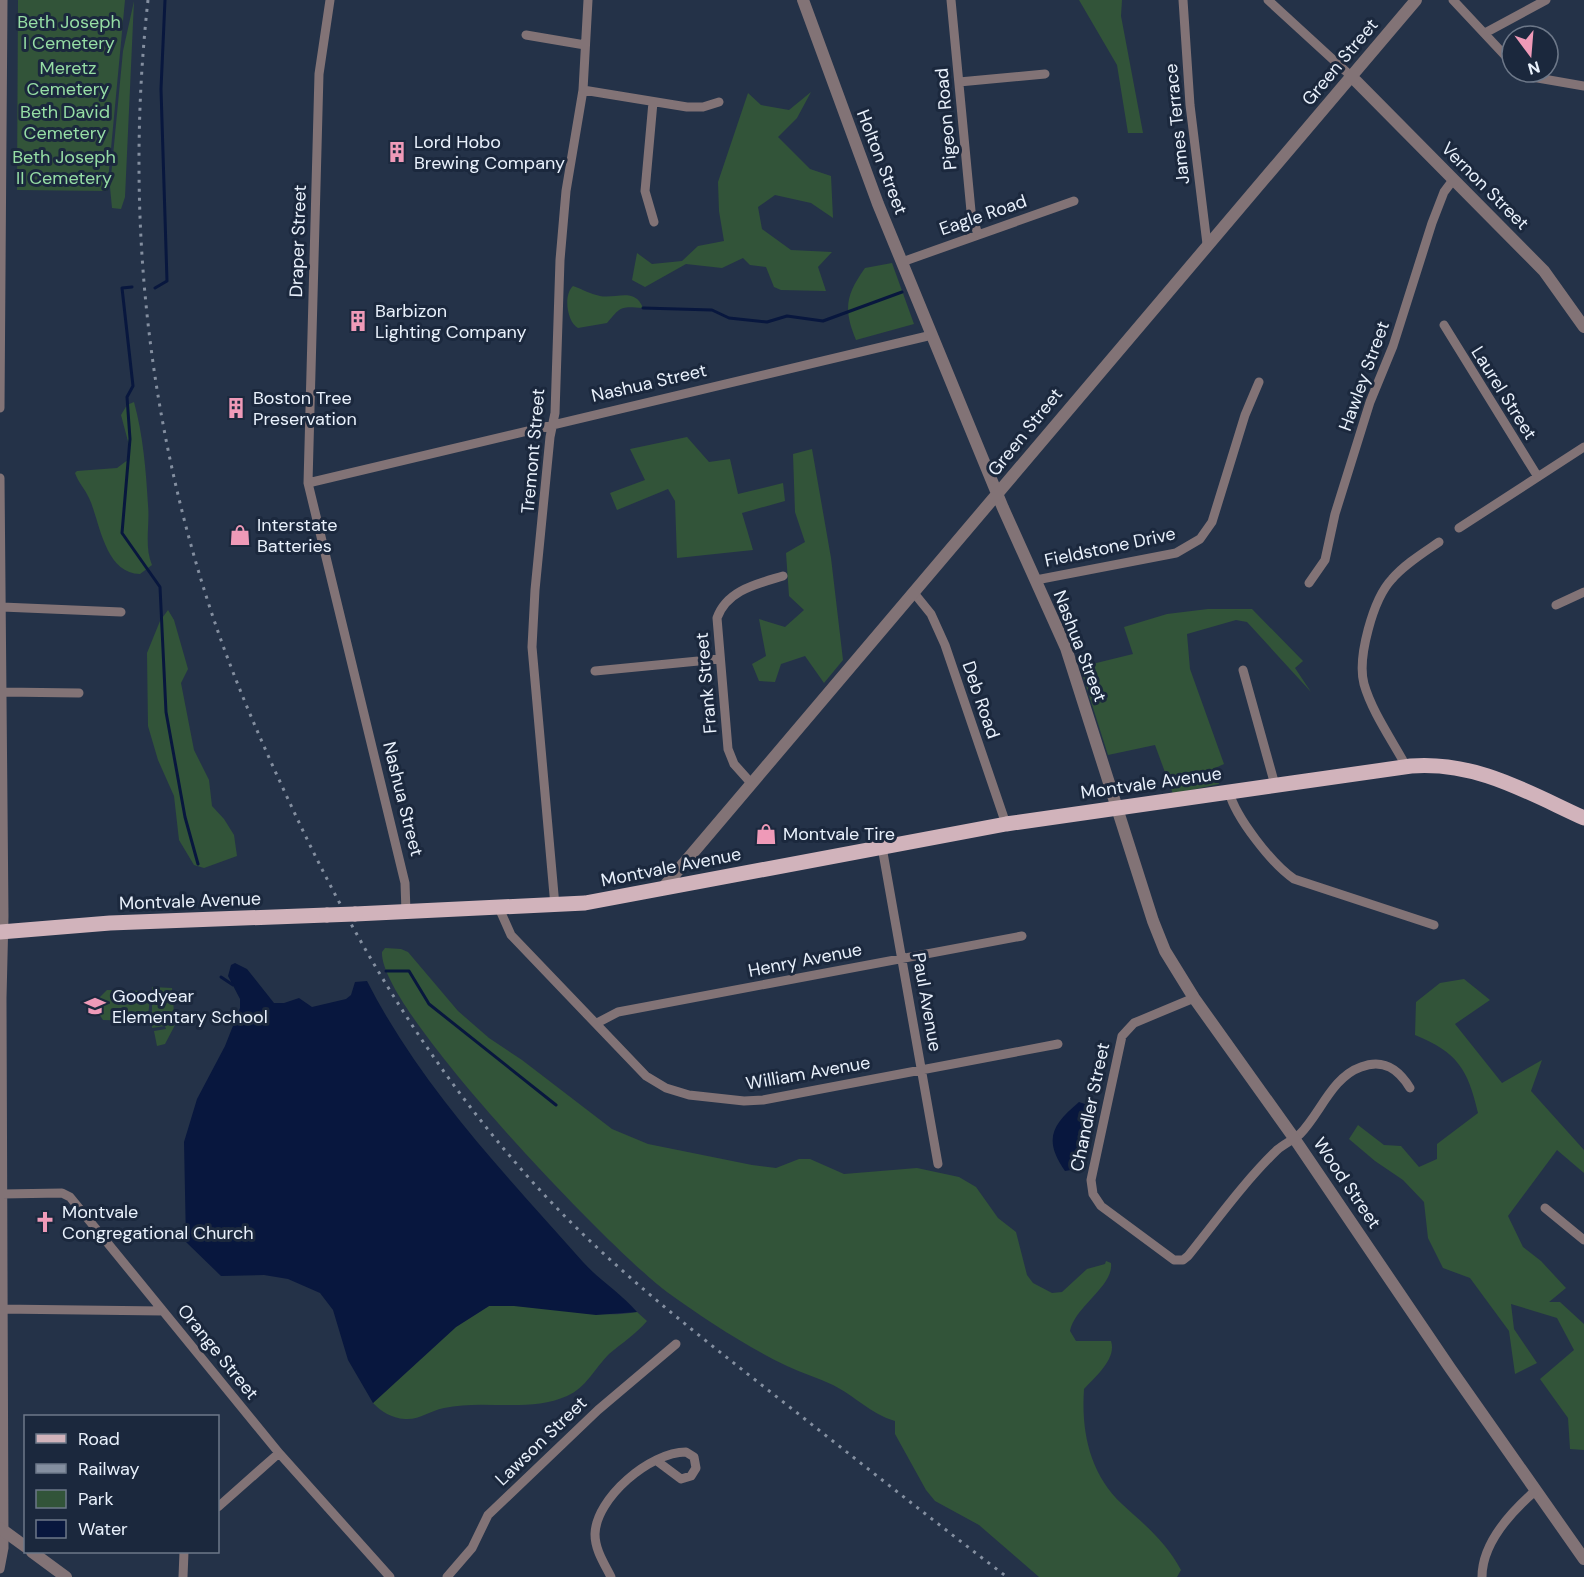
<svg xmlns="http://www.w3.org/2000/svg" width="1584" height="1577" font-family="'DM Sans',sans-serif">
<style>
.green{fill:#325439}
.water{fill:#08173e}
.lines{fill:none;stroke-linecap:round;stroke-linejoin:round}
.stream{stroke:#08173e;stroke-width:3}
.minor{stroke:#827376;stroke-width:9}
.tertiary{stroke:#827376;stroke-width:12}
.primary{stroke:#d1b3bb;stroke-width:15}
.rail{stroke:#848fa0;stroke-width:3;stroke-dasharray:3 6;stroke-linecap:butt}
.primary-bridge{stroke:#d1b3bb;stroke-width:15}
.labels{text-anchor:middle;stroke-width:6;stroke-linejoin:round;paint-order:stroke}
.park-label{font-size:18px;fill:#96dea5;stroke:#1b283d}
.street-label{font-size:18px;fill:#e9f1fc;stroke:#1b283d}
.poi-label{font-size:18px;fill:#e9f1fc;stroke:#1b283d;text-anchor:start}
</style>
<rect width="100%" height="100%" fill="#243248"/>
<path class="green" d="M18 0H125L107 191 17 190Z
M1079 0H1122L1121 16 1143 133H1128L1117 65Z
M134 1 125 197 121 209 112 208 110 187 123 51Z
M811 92 797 118 778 137 810 169 831 176 833 218 811 203 775 195 758 207 762 229 791 250 832 252 818 267 826 291 781 290 774 287 766 267 750 265 743 258 722 268 686 264 645 287 632 280 637 253 652 264 682 261 698 246 724 241 719 211 718 182 748 93 761 105 789 110Z
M892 263 914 324 856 340C843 308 846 295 865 268Z
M573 286C582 289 590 294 600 296 616 299 635 287 643 308 619 306 621 307 607 323L578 328C567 322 563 295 573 286Z
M134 402C143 435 146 470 148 505 150 525 144 546 152 565L140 574C104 573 100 521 89 498 85 489 78 482 75 473L77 471 117 468 129 459 130 449 121 415 127 405Z
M687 437 709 462 730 459 738 494 783 483 785 501 742 513 753 550 677 558 675 501 668 489 617 510 610 493 645 480 630 449Z
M812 449 831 558 843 660 824 683 805 656 781 664 775 682 759 681 752 664 766 656 759 619 785 627 804 610 789 596 786 553 805 542 795 512 793 454Z
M1208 609H1252L1303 661 1295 668 1311 692 1247 622 1236 620 1187 634 1190 669 1224 764 1213 769 1219 784 1173 794 1155 745 1108 755 1080 667 1133 654 1124 627 1167 614Z
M168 610 174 620 188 669 181 683 194 750 209 780 212 806 224 819 234 835 237 856 204 868 194 865 179 840 174 796 158 760 148 726 147 653 160 621Z
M385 948 401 949 408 952 458 1011 489 1038 522 1060 612 1129 648 1144 752 1165 776 1168 799 1159H810L844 1174 917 1168 959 1177 976 1187 998 1218 1016 1232 1027 1275 1033 1283 1052 1293 1062 1292 1087 1269 1105 1264 1106 1261 1111 1263C1114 1286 1075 1306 1070 1331L1076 1341H1111C1117 1359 1095 1377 1084 1389 1081 1432 1090 1474 1122 1504 1145 1525 1166 1542 1181 1570L1177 1577H1039L979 1525 935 1501 926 1490 895 1434V1421C871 1414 855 1396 833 1385 818 1378 802 1373 787 1366 747 1347 703 1318 667 1292 614 1253 379 1010 382 952Z
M1464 979 1490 1000 1455 1024 1502 1083 1542 1060 1531 1091 1584 1150V1173L1557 1150 1508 1216 1523 1247 1541 1261 1566 1288 1549 1302H1560L1584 1324V1450L1570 1449 1568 1418 1540 1379 1574 1350 1557 1318 1511 1304 1514 1329 1537 1363 1515 1374 1509 1331 1470 1278 1443 1268 1428 1238 1424 1202 1403 1180 1375 1161 1349 1139 1358 1125 1384 1145 1401 1146 1419 1167 1437 1159V1144L1478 1113C1468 1069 1457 1052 1415 1035L1416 1002 1440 983Z
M152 987 172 988 175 1025 165 1044 157 1046 154 1031 166 1029 165 1026 152 1028Z
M107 990 145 991 150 998 148 1016 140 1021 103 1020 99 1014V998Z
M489 1306C538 1300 587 1321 637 1312L647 1321C636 1334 622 1343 609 1354 595 1368 586 1388 567 1396 529 1413 483 1399 444 1408 429 1411 420 1420 405 1419 391 1418 382 1412 373 1403L456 1327Z"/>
<path class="water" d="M235 963 247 969 274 1003H284L299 998 312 1007 346 999 351 995 355 982 367 981C421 1087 505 1174 583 1262 599 1280 621 1293 637 1312L596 1315 514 1306H489L456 1327 373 1403 348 1360 333 1310 320 1293 288 1279 264 1275 221 1276 186 1242 184 1142 197 1099 225 1046 240 1008V999L228 976 231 965Z
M1079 1102 1085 1104 1086 1111 1074 1164 1071 1170 1065 1171C1043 1139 1052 1125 1079 1102Z"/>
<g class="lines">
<path class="stream" d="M132 287 122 288 133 386 127 397 130 439 122 533 160 587 166 712 185 817 198 864
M155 288 167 281 161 89 165 0
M643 308 712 310 729 318 767 322 787 316 823 321 902 292
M386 971H409L429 1004 556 1105
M221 977 233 985"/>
<path class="minor" d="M951 0 971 211 978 235
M1183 0 1190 105 1207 244
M1268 0 1352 77
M1453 0 1512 63
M1485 33 1546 0
M526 35 585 45
M1522 72 1532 77 1584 86
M959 82 1045 74
M583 90 687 107H703L719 102
M653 102 645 191 654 222
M902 262 1074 201
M1444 325 1538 477
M0 408 3 0
M0 478 4 916 2 998 4 1548 0 1569
M308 483 319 74 330 0
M1459 528 1584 447
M1036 580 1176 553 1200 539 1212 522 1245 415 1259 382
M1309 583 1325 560 1335 514 1370 402 1393 346 1432 223 1444 192 1453 180
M914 593 931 614 945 645 1006 824
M1556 605 1584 592
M2 607 121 612
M1243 670 1275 785
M595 671 719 659
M3 692 79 693
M1406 766C1392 740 1372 712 1364 684 1357 658 1373 599 1392 579 1405 564 1423 553 1439 542
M751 783 734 764 728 749 717 618C727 590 757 584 783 576
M1229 792C1236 818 1272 864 1294 879L1434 925
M882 847 938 1164
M555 906 532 647 535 590 550 437 555 413 560 260 566 191 583 90 588 0
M499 908 511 935 646 1076 666 1088 689 1095 744 1101 763 1100 1058 1044
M406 912 405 883 308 483 932 335
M1194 998 1134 1023 1122 1036 1091 1180 1093 1194 1101 1206 1174 1260H1183L1188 1256C1217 1220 1244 1182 1277 1150 1284 1144 1293 1140 1300 1134 1320 1114 1332 1077 1361 1067 1384 1058 1399 1070 1410 1088
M597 1023 618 1012 1022 936
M2 1194 62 1193 70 1197 279 1453 390 1577
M1545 1208 1584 1240
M0 1309 163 1311
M218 1507 279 1453
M183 1577 184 1552
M447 1577 472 1548 488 1515 598 1410 676 1344
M611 1577C604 1563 595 1550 595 1534 596 1498 650 1452 686 1452L694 1457 696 1468 691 1476 681 1479 657 1461
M1482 1577C1482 1544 1511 1512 1535 1491"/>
<path class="tertiary" d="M803 0 878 204 1003 508 1066 648 1153 921 1165 951 1194 998 1294 1138 1450 1368 1584 1559
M1352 77 1544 271 1584 327
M663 888 1416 0
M0 1528 26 1547
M32 1552 66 1577"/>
<path class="primary" d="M355 914 585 903 1006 824 1411 766C1476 761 1527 792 1584 818
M0 932 110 923 327 915"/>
<path class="rail" d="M148 0C125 207 146 414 211 611 234 681 264 748 295 814 359 950 436 1076 538 1188 611 1268 697 1334 782 1401 857 1460 931 1519 1007 1577"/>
<path class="primary-bridge" d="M327 915 355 914"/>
</g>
<defs>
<symbol id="building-bare" viewBox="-9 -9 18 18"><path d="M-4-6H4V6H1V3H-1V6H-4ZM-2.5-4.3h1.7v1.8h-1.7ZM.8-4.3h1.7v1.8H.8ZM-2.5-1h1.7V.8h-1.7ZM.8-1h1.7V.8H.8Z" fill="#ef9ab8" stroke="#1b283d" stroke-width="2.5" paint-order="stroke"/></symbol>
<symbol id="shop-bare" viewBox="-9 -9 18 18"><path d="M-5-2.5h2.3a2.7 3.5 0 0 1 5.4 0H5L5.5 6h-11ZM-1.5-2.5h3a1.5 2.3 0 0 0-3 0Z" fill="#ef9ab8" stroke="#1b283d" stroke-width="2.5" paint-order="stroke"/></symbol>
<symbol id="school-bare" viewBox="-9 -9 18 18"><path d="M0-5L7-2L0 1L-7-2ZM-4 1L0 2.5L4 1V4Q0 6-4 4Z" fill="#ef9ab8" stroke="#1b283d" stroke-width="2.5" paint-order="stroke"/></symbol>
<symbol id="church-bare" viewBox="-9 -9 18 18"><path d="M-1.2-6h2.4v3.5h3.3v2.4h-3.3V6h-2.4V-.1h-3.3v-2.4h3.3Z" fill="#ef9ab8" stroke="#1b283d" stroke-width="2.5" paint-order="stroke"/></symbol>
</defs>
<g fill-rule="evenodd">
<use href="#building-bare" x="382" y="137" width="30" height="30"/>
<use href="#building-bare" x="343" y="306" width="30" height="30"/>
<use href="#building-bare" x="221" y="393" width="30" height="30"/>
<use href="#shop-bare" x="225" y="520" width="30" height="30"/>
<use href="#shop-bare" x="751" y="819" width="30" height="30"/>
<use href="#school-bare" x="80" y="991" width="30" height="30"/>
<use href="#church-bare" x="30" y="1207" width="30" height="30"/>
</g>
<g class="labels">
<g class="park-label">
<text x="69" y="28">Beth Joseph<tspan x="69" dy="21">I Cemetery</tspan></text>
<text x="68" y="74">Meretz<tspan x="68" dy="21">Cemetery</tspan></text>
<text x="65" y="118">Beth David<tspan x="65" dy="21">Cemetery</tspan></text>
<text x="64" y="163">Beth Joseph<tspan x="64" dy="21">II Cemetery</tspan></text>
</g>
<g class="street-label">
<text transform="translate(1340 62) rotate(-50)" y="6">Green Street</text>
<text transform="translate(946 119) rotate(-95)" y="6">Pigeon Road</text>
<text transform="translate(1177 124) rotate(-96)" y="6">James Terrace</text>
<text transform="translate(882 162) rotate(69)" y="6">Holton Street</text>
<text transform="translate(1485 186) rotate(45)" y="6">Vernon Street</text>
<text transform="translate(983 215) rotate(-19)" y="6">Eagle Road</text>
<text transform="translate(298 241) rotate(-88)" y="6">Draper Street</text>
<text transform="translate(1364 376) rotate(-70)" y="6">Hawley Street</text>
<text transform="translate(649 383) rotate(-13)" y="6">Nashua Street</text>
<text transform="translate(1504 393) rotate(58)" y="6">Laurel Street</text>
<text transform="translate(1025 432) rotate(-51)" y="6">Green Street</text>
<text transform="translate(533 451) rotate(-85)" y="6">Tremont Street</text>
<text transform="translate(1110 547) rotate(-12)" y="6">Fieldstone Drive</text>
<text transform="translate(1080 646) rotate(69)" y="6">Nashua Street</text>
<text transform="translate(706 683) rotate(-95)" y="6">Frank Street</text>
<text transform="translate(981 700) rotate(71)" y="6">Deb Road</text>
<text transform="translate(1151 783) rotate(-8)" y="6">Montvale Avenue</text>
<text transform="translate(403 799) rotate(76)" y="6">Nashua Street</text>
<text transform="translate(671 867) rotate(-11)" y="6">Montvale Avenue</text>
<text transform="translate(190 901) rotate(-2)" y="6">Montvale Avenue</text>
<text transform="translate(805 960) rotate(-11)" y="6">Henry Avenue</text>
<text transform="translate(927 1002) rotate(80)" y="6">Paul Avenue</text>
<text transform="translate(808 1073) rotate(-10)" y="6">William Avenue</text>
<text transform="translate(1090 1107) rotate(-78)" y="6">Chandler Street</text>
<text transform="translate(1347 1183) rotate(56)" y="6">Wood Street</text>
<text transform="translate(218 1352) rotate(51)" y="6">Orange Street</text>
<text transform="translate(541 1441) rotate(-44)" y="6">Lawson Street</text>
</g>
<g class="poi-label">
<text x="414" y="148">Lord Hobo<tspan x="414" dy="21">Brewing Company</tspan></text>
<text x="375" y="317">Barbizon<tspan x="375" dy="21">Lighting Company</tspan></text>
<text x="253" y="404">Boston Tree<tspan x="253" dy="21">Preservation</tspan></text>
<text x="257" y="531">Interstate<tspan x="257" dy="21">Batteries</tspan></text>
<text x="783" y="840">Montvale Tire</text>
<text x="112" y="1002">Goodyear<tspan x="112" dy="21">Elementary School</tspan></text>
<text x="62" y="1218">Montvale<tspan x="62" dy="21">Congregational Church</tspan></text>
</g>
</g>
<rect x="24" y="1415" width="195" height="138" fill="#1b283d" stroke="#6d7889" stroke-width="1.5"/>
<rect x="36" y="1434" width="30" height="9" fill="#d1b3bb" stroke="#6d7889" stroke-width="1.5"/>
<text x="78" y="1445" font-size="18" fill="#e9f1fc">Road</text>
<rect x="36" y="1464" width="30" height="9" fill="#848fa0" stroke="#6d7889" stroke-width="1.5"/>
<text x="78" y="1475" font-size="18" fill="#e9f1fc">Railway</text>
<rect x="36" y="1490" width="30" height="18" fill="#325439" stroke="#6d7889" stroke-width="1.5"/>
<text x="78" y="1505" font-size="18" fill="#e9f1fc">Park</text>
<rect x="36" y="1520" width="30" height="18" fill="#08173e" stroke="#6d7889" stroke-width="1.5"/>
<text x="78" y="1535" font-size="18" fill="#e9f1fc">Water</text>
<g transform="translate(1530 54) rotate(164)"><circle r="28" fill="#1b283d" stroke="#6d7889" stroke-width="1.5"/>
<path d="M0-4.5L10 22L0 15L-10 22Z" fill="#ef9ab8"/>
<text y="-9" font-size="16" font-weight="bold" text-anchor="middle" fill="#e9f1fc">N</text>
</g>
</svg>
